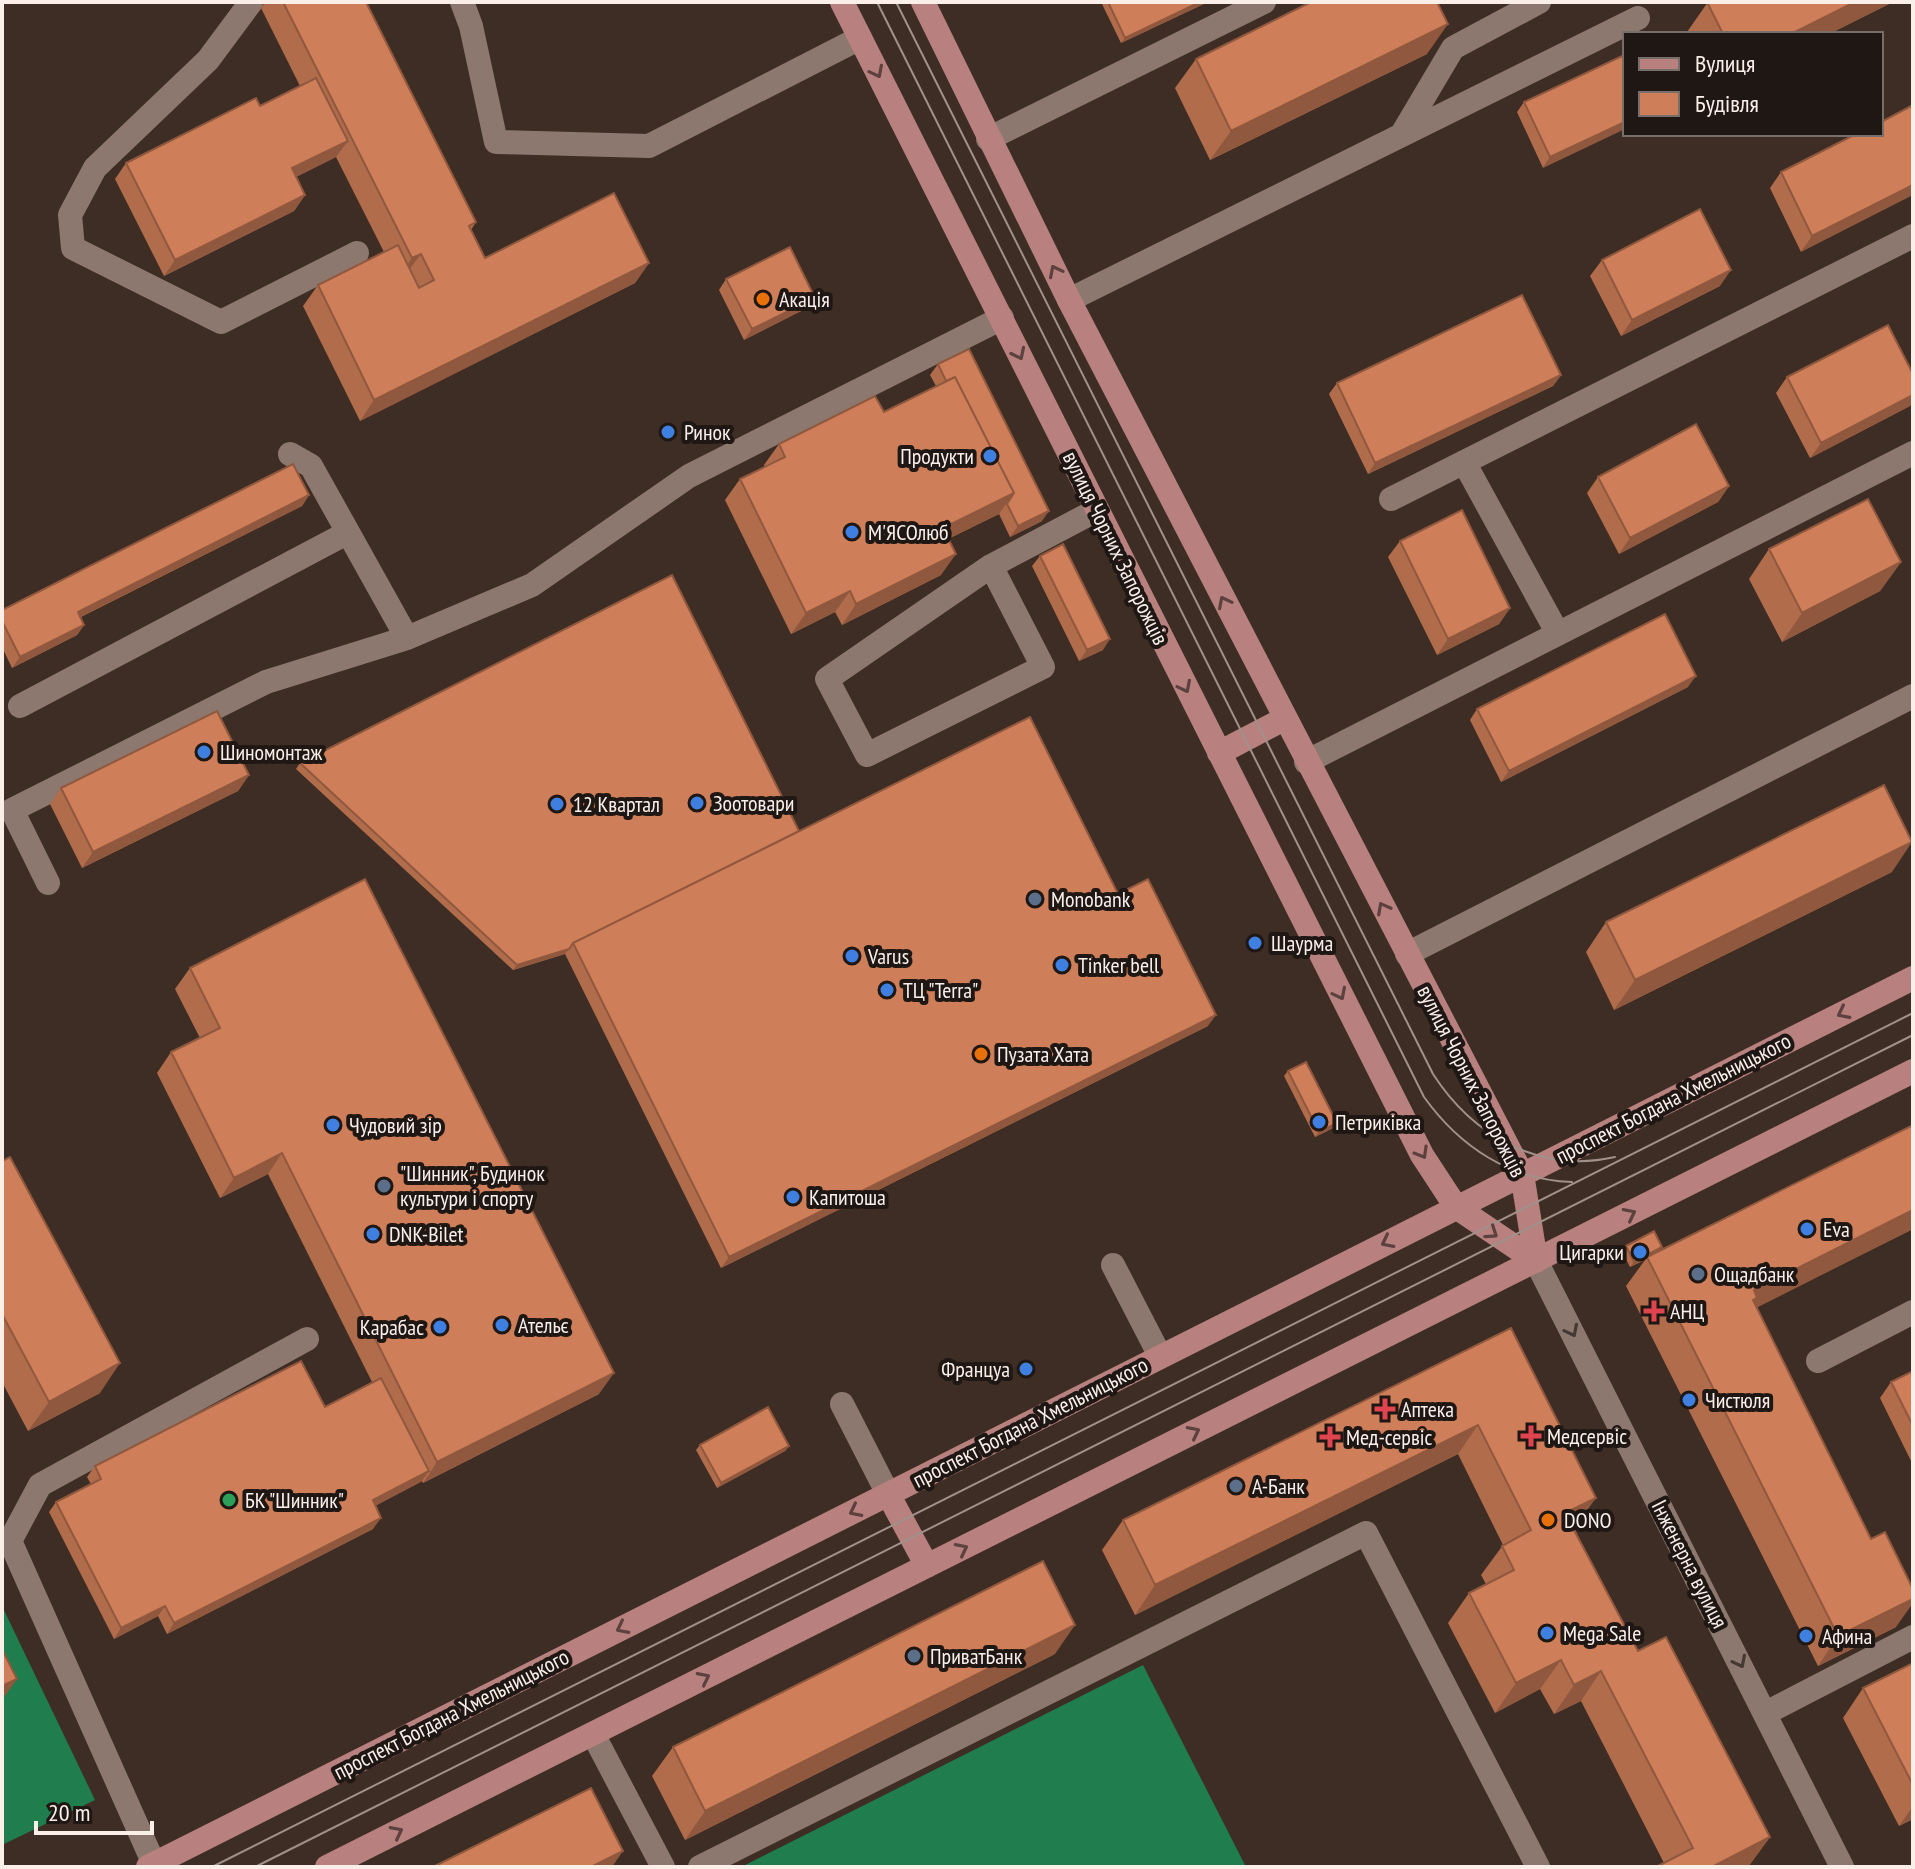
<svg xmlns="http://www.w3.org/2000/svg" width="1915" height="1869" font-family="'PT Sans Narrow',sans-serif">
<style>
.forest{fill:#1f7d4e}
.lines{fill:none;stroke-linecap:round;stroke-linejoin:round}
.minor{stroke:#8c786e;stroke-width:24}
.major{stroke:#b8817f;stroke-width:24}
.tram{stroke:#a0918a;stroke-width:2}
.wall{fill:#b16c4c}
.shaded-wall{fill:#90583e}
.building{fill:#ce7e58;stroke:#90583e;stroke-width:2}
.oneway{stroke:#5c413e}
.oneway2{stroke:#453933}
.food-dot{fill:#e8710a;stroke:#1f1713;stroke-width:3}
.shop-dot{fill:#3f7fe0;stroke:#1f1713;stroke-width:3}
.service-dot{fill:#5c6f8a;stroke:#1f1713;stroke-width:3}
.health-dot{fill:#e0444e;stroke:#1f1713;stroke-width:3}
.leisure-dot{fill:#2e9e5b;stroke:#1f1713;stroke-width:3}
.labels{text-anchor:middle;stroke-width:8;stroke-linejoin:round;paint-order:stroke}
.poi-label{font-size:22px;fill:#fbefea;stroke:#1f1713;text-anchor:start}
.street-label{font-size:22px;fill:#fbefea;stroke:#1f1713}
</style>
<rect width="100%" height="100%" fill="#3e2d24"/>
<path class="forest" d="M2 1606 95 1800 2 1845Z
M1143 1665 1246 1867H741Z"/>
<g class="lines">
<path class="minor" d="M251 2 208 60 95 168 70 215 73 248 221 322 357 253
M462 2 471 26 496 142 649 146 860 38
M1402 134 1453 48 1539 2
M988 139 1264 2
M1069 300 1638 18
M290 454 311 466 407 638
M1464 462 1557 632
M1391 499 1913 236
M991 566 1043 667 867 755 827 679 991 566 1097 510
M20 706 347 533
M1306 762 1913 453
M48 883 12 810 266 682 407 638 532 585 689 476 1002 318
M1407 954 1913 696
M1536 1261 1842 1867
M1113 1265 1160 1356
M1818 1361 1913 1312
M842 1404 888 1494
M1766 1713 1913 1637
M593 1734 663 1867
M154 1864 10 1541 40 1485 307 1339
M700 1867 1366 1533 1538 1867"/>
<path class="major" d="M842 2 1422 1155 1456 1207 1536 1261
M923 2 1069 300 1522 1174 1536 1261
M1219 753 1284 719
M888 1494 927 1566
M148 1867 1913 978
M327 1867 1913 1071"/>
<path class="tram" d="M877 2 1424 1097C1460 1147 1510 1180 1572 1182
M896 2 1433 1074C1473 1136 1540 1174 1615 1157
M212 1867 1913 1013
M255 1867 1913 1035"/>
</g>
<path class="wall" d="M265 2H366L476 222 471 230 485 258 649 263 635 283 360 421 303 306 318 285 384 252 336 157 296 177 305 195 294 211 164 276 115 179 126 163 260 106 300 86 261 8Z
M1104 2H1208L1121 43 1102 4Z
M1708 2H1893L1829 34H1688L1687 32Z
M1427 54 1210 160 1175 88 1196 59Z
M1622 56 1543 168 1517 112 1524 102Z
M1913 105 1801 252 1770 188 1781 172Z
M1602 260 1720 286 1621 336 1590 276Z
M726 279 807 308 744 340 719 290Z
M938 364 1042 521 1010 537 999 514 948 539 941 575 842 625 835 612 791 634 725 500 740 479 765 467 764 465 779 444 884 412 936 386 930 375Z
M1561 375 1553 386 1368 474 1329 394 1337 383Z
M1787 377 1910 406 1810 458 1776 393Z
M1598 477 1729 486 1718 502 1619 554 1587 493Z
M309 495 302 506 81 617 84 625 77 635 12 668 2 647V610Z
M1400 541 1510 608 1499 624 1437 655 1388 557Z
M1769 549 1901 562 1880 591 1782 642 1749 579Z
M1040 556 1103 650 1079 661 1032 566Z
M1688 687 1501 782 1470 720 1477 709Z
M300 763 799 831 1118 894 1208 1026 721 1268 565 954 513 970 296 769Z
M249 775 238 791 82 868 50 804 61 788Z
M1892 872 1614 1010 1586 952 1606 922Z
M190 968 599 1394 423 1483 422 1481 375 1506 373 1529 167 1634 158 1616 114 1639 49 1512 56 1502 91 1484 87 1477 95 1466 325 1407 372 1382 268 1174 220 1198 157 1073 171 1052 200 1038 175 989Z
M1288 1071 1337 1123 1333 1128 1315 1137 1284 1076Z
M2 1161 100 1393 28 1431 2 1382Z
M1913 1229 1756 1307 1896 1627 1818 1666 1626 1286 1645 1260 1630 1267 1622 1251 1626 1246 1662 1247 1660 1250Z
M1511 1328 1575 1527 1574 1528 1638 1651 1770 1837 1748 1867H1656L1664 1863 1581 1701 1554 1714 1540 1689 1495 1713 1448 1623 1469 1593 1486 1584 1481 1575 1503 1545 1458 1454 1135 1615 1102 1550 1123 1520Z
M1913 1371V1465L1880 1398 1891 1382Z
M700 1445 789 1446 785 1451 717 1488 696 1450Z
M1055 1654 685 1840 652 1776 673 1747Z
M1913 1663V1819L1899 1826 1843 1718 1863 1688Z"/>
<path class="shaded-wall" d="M1200 2H1208L1121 43 1125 38Z
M1855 2H1893L1829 34H1791Z
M1448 24 1427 54 1210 160 1231 131Z
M1625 122V129L1543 168 1550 157Z
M348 141 336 157 281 184 292 168Z
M1913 185V195L1801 252 1812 236Z
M305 195 294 211 164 276 175 260Z
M421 254 406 274 397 279 412 258Z
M649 263 635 283 360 421 374 400Z
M1731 270 1720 286 1621 336 1632 320Z
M815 298 807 308 744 340 752 329Z
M1561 375 1553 386 1368 474 1375 463Z
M1913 395V403L1910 406 1810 458 1821 443Z
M1729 486 1718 502 1619 554 1630 538Z
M1014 493 999 514 928 549 943 528Z
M309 495 302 506 70 622 78 612Z
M1049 511 1042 521 1010 537 1018 526Z
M956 554 941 575 842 625 856 604Z
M1901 562 1880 591 1782 642 1802 613Z
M850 591 835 612 791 634 806 613Z
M1510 608 1499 624 1437 655 1448 639Z
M84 625 77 635 12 668 20 657Z
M1110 639 1103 650 1079 661 1087 650Z
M1696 676 1688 687 1501 782 1509 771Z
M249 775 238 791 82 868 93 852Z
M1912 842 1892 872 1614 1010 1635 980Z
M569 949 565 954 513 970 517 965Z
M1216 1015 1208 1026 721 1268 729 1257Z
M1337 1123 1333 1128 1315 1137 1319 1132Z
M282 1153 268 1174 220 1198 234 1178Z
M1913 1210V1229L1748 1312 1754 1290Z
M1662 1247 1658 1253 1647 1257 1645 1260 1630 1267 1634 1262Z
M120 1363 100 1393 28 1431 49 1402Z
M614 1373 599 1394 423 1483 437 1462Z
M1478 1425 1458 1454 1135 1615 1155 1585Z
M789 1446 785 1451 717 1488 721 1483Z
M429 1471 421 1482 365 1511 373 1500Z
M1596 1498 1575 1527 1545 1542 1565 1513Z
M381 1518 373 1529 167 1634 174 1623Z
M1913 1599V1603L1896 1627 1818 1666 1838 1636Z
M165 1606 158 1616 114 1639 121 1628Z
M1075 1625 1055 1654 685 1840 705 1811Z
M1561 1660 1540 1689 1495 1713 1516 1683Z
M1601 1671 1581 1701 1554 1714 1574 1685Z
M17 1679 2 1700V1686Z
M1913 1806V1819L1899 1826Z
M1770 1837 1748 1867H1712Z
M623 1851 612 1867H591Z"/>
<path class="building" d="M283 2H366L476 222 469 226 485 258 614 193 649 263 374 400 318 285 398 245 419 288 434 280 421 254 412 258Z
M1108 2H1200L1125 38Z
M1311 2H1437L1448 24 1231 131 1196 59Z
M1707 2H1855L1791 34H1723Z
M1622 56 1625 62V122L1550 157 1524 102Z
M316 78 348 141 292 168 305 195 175 260 126 163 256 98 260 106Z
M1913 105V185L1812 236 1781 172 1856 134H1881V122Z
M1700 209 1731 270 1632 320 1602 260Z
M790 247 815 298 752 329 726 279Z
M1522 295 1561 375 1375 463 1337 383Z
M1888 325 1913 374V395L1821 443 1787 377Z
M969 349 1049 511 1018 526 1007 504 1014 493 955 377 946 381 938 364Z
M955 377 1014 493 943 528 956 554 856 604 850 591 806 613 740 479 785 457 779 444 875 396 884 412Z
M1696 424 1729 486 1630 538 1598 477Z
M293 464 309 495 78 612 84 625 20 657 2 621V610Z
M1868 499 1901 562 1802 613 1769 549Z
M1462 510 1510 608 1448 639 1400 541Z
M1063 544 1110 639 1087 650 1040 556Z
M672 575 799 831 573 943 569 949 517 965 300 763Z
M1665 614 1696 676 1509 771 1477 709Z
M217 711 249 775 93 852 61 788Z
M1030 717 1118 894 1148 879 1216 1015 729 1257 573 943Z
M1884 785 1912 842 1635 980 1606 922Z
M365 879 614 1373 437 1462 282 1153 234 1178 171 1052 220 1028 190 968Z
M1306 1062 1337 1123 1319 1132 1288 1071Z
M1913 1125V1210L1754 1290 1757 1298 1753 1300 1871 1539 1885 1532 1913 1589V1599L1838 1636 1647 1257Z
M10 1157 120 1363 49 1402 2 1314V1161Z
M1654 1231 1662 1247 1634 1262 1626 1246Z
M1511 1328 1596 1498 1565 1513 1638 1651 1666 1637 1770 1837 1712 1867H1656L1693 1848 1601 1671 1574 1685 1561 1660 1516 1683 1469 1593 1514 1570 1502 1546 1531 1530 1478 1425 1155 1585 1123 1520Z
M301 1361 325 1407 381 1378 429 1471 373 1500 381 1518 174 1623 165 1606 121 1628 56 1502 101 1479 95 1466Z
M1913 1371V1426L1891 1382Z
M768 1407 789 1446 721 1483 700 1445Z
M1043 1561 1075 1625 705 1811 673 1747Z
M2 1649 17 1679 2 1686Z
M1913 1663V1785L1863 1688Z
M591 1788 623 1851 591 1867H433Z"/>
<defs><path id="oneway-chevron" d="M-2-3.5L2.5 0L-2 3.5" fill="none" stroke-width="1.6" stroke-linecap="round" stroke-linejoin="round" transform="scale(2)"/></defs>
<g class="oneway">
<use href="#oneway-chevron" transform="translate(877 72) rotate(63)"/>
<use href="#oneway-chevron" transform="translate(1055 271) rotate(-117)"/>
<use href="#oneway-chevron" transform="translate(1019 354) rotate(64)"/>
<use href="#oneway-chevron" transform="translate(1224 602) rotate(-117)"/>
<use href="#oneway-chevron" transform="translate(1185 687) rotate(63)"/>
<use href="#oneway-chevron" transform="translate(1383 908) rotate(-118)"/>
<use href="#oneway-chevron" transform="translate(1340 994) rotate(63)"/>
<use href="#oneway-chevron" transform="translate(1843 1013) rotate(153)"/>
<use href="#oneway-chevron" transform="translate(1422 1153) rotate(60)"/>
<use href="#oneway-chevron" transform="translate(1630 1214) rotate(-27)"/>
<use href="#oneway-chevron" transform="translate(1492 1233) rotate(34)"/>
<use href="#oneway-chevron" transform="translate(1387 1242) rotate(153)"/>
<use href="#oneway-chevron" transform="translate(1194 1432) rotate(-27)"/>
<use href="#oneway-chevron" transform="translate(855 1511) rotate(153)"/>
<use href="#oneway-chevron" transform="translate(962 1549) rotate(-27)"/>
<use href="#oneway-chevron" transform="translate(622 1628) rotate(153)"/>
<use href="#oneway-chevron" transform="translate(704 1678) rotate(-27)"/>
<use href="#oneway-chevron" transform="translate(397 1832) rotate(-27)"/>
</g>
<g class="oneway2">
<use href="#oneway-chevron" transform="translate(1572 1331) rotate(63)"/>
<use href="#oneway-chevron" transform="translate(1740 1662) rotate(63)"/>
</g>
<g class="food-dot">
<circle cx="763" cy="299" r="8"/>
<circle cx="981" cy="1054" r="8"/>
<circle cx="1548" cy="1520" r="8"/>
</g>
<g class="shop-dot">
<circle cx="668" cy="432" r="8"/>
<circle cx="990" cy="456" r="8"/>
<circle cx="852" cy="532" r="8"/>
<circle cx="204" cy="752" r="8"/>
<circle cx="697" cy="803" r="8"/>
<circle cx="557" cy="804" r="8"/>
<circle cx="1255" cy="943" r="8"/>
<circle cx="852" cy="956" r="8"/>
<circle cx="1062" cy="965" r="8"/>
<circle cx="887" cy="990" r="8"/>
<circle cx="1319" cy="1122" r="8"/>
<circle cx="333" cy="1125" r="8"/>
<circle cx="793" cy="1197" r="8"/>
<circle cx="1807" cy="1229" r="8"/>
<circle cx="373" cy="1234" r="8"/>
<circle cx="1640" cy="1252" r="8"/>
<circle cx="502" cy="1325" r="8"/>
<circle cx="440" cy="1327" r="8"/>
<circle cx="1026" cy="1369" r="8"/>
<circle cx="1689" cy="1400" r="8"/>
<circle cx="1547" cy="1633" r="8"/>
<circle cx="1806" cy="1636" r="8"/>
</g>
<g class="service-dot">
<circle cx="1035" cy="899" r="8"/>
<circle cx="384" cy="1186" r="8"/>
<circle cx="1698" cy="1274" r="8"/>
<circle cx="1236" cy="1486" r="8"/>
<circle cx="914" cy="1656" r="8"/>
</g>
<g class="health-dot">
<path d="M1650 1299h8v8h8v8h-8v8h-8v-8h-8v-8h8z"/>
<path d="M1381 1397h8v8h8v8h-8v8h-8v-8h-8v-8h8z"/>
<path d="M1527 1424h8v8h8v8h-8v8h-8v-8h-8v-8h8z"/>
<path d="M1326 1425h8v8h8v8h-8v8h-8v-8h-8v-8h8z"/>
</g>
<circle class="leisure-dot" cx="229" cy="1500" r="8"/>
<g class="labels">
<g class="poi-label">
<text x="779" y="307">Акація</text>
<text x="684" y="440">Ринок</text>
<text x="974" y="464" text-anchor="end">Продукти</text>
<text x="868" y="540">М'ЯСОлюб</text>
<text x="220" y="760">Шиномонтаж</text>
<text x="713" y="811">Зоотовари</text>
<text x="573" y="812">12 Квартал</text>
<text x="1051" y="907">Monobank</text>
<text x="1271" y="951">Шаурма</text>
<text x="868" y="964">Varus</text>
<text x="1078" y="973">Tinker bell</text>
<text x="903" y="998">ТЦ "Terra"</text>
<text x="997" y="1062">Пузата Хата</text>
<text x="1335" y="1130">Петриківка</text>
<text x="349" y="1133">Чудовий зір</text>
<text x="400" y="1181">"Шинник", Будинок<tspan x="400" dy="25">культури і спорту</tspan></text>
<text x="809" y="1205">Капитоша</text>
<text x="1823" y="1237">Eva</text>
<text x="389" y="1242">DNK-Bilet</text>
<text x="1624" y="1260" text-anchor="end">Цигарки</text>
<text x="1714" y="1282">Ощадбанк</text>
<text x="1670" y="1319">АНЦ</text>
<text x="518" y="1333">Ательє</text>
<text x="424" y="1335" text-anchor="end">Карабас</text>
<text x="1010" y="1377" text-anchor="end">Француа</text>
<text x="1705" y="1408">Чистюля</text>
<text x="1401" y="1417">Аптека</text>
<text x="1547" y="1444">Медсервіс</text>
<text x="1346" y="1445">Мед-сервіс</text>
<text x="1252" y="1494">А-Банк</text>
<text x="245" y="1508">БК "Шинник"</text>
<text x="1564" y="1528">DONO</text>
<text x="1563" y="1641">Mega Sale</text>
<text x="1822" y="1644">Афина</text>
<text x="930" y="1664">ПриватБанк</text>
</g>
<g class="street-label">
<text transform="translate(1116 548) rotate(64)" y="8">вулиця Чорних Запорожців</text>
<text transform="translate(1472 1081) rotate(63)" y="8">вулиця Чорних Запорожців</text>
<text transform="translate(1673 1098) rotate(-27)" y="8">проспект Богдана Хмельницького</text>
<text transform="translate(1030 1422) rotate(-27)" y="8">проспект Богдана Хмельницького</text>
<text transform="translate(1690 1564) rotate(63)" y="8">Інженерна вулиця</text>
<text transform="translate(451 1714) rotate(-27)" y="8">проспект Богдана Хмельницького</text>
</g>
</g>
<rect width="1915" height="1869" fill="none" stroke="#fbefea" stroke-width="8"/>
<rect x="1623" y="32" width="260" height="104" fill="#1f1713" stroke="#776d69" stroke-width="2"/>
<rect x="1639" y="58" width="40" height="12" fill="#b8817f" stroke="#776d69" stroke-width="2"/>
<text x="1695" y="72" font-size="24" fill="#fbefea">Вулиця</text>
<rect x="1639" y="92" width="40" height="24" fill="#ce7e58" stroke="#776d69" stroke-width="2"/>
<text x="1695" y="112" font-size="24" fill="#fbefea">Будівля</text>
<path d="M36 1821v12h116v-12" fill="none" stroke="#fbefea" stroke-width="4"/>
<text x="48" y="1821" font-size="24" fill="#fbefea" stroke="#1f1713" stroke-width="6" paint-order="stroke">20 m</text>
</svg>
